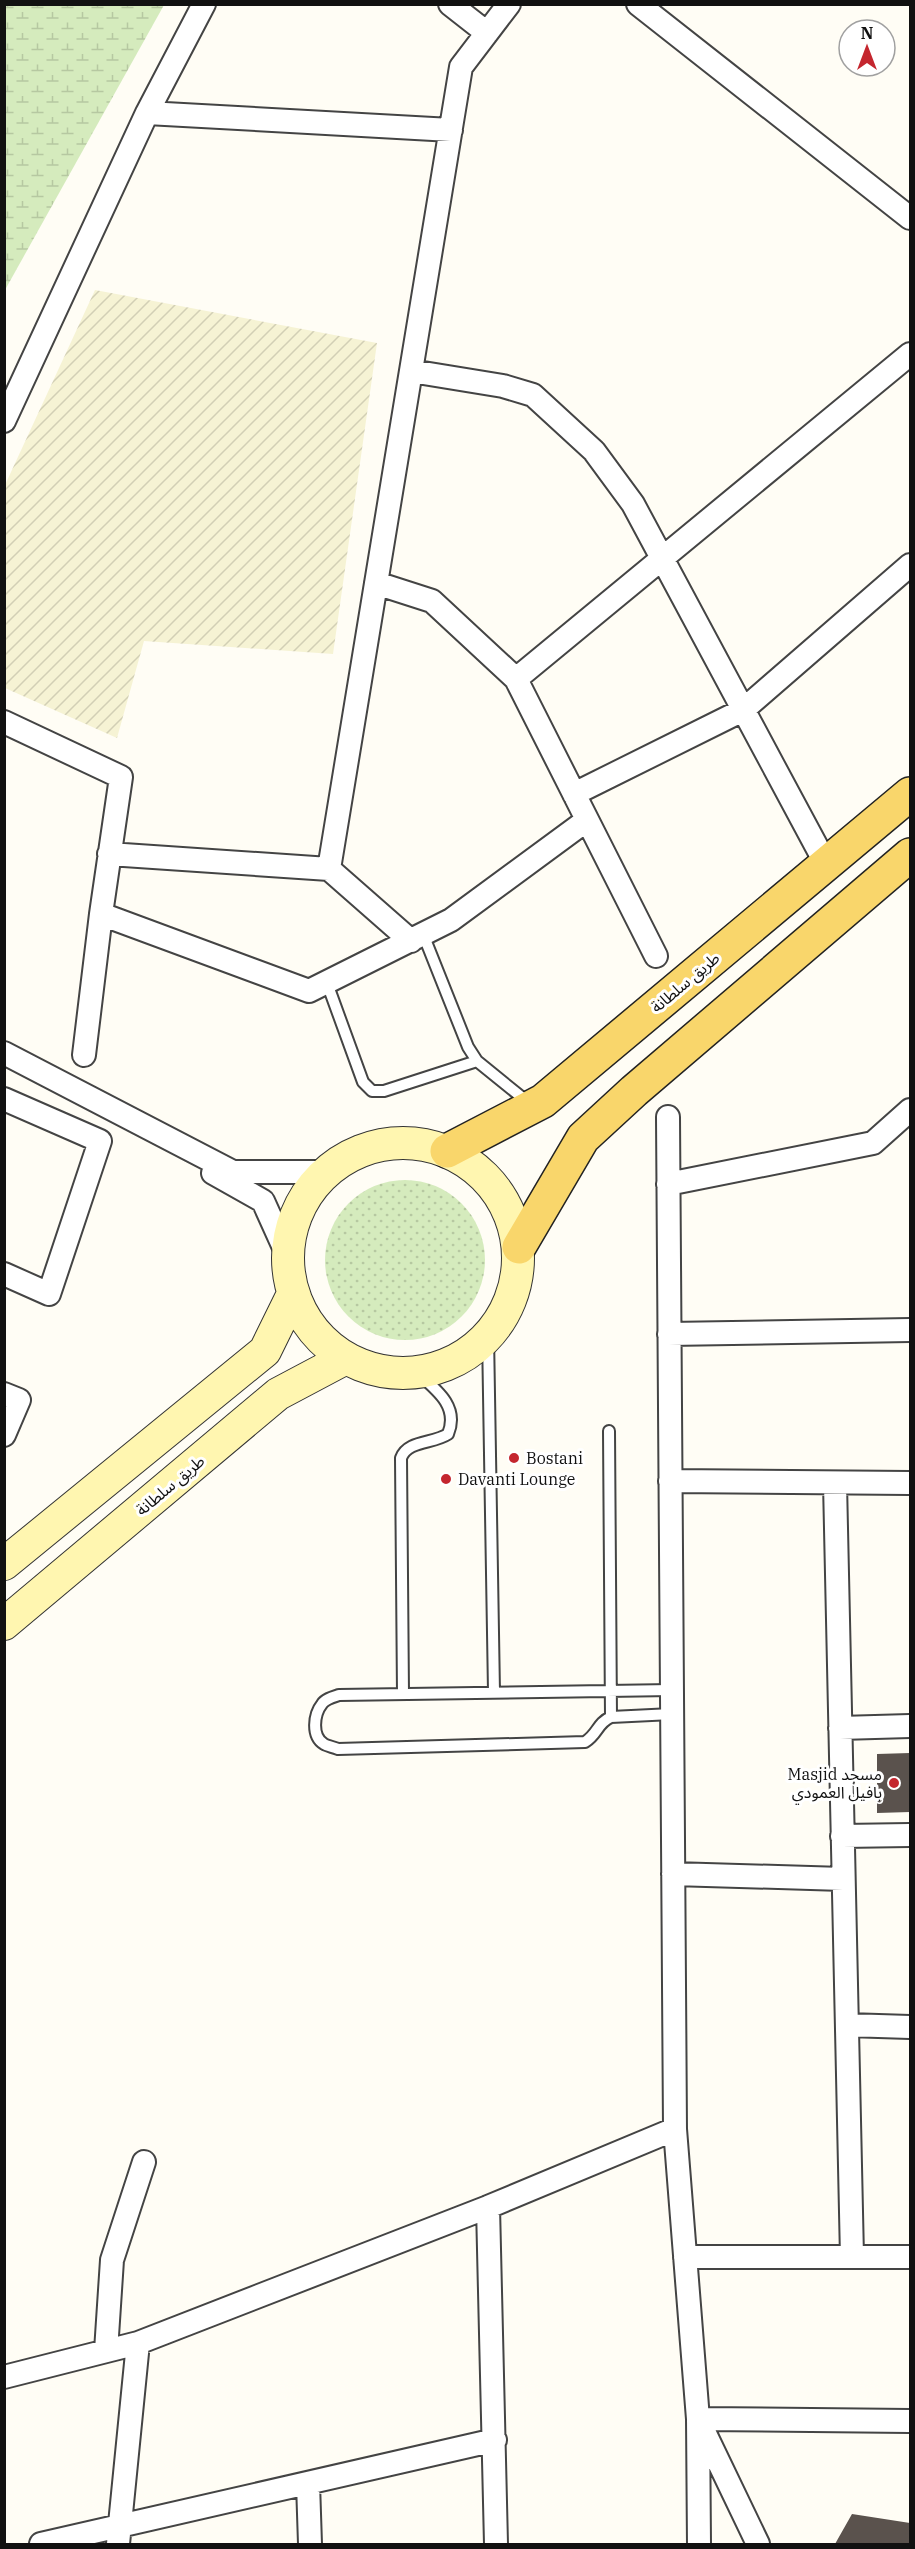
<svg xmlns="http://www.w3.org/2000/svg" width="915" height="2549" font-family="'IBM Plex Serif','Noto Sans Arabic',serif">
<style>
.farmland{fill:url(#farmland-furrows)}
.grass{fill:url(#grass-dots)}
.wetland{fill:url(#wetland-marsh)}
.building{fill:#5a524d}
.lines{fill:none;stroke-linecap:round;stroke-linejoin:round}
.lane-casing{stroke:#444;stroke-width:14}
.street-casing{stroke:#444;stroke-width:26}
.secondary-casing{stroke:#333;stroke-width:34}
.primary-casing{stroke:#222;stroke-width:36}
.lane{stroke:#fff;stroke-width:10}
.street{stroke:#fff;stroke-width:22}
.secondary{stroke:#fff6b0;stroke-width:32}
.primary{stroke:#f9d66b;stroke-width:33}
.poi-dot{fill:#c4262e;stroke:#fff;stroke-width:2}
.labels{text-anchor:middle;stroke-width:6;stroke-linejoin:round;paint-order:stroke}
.street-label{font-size:16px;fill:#111;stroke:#fff}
.poi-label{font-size:16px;fill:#111;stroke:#fff;text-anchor:start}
</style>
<defs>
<pattern id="farmland-furrows" width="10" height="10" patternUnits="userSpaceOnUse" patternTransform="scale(1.5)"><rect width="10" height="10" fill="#f6f3d4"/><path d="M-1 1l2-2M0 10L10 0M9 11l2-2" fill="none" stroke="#d2cfb5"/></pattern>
<pattern id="grass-dots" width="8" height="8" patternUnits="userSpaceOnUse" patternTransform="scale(1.5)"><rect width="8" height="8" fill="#d5ebbd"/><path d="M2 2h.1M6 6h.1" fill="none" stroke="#b6c8a1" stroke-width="1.8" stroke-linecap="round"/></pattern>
<pattern id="wetland-marsh" width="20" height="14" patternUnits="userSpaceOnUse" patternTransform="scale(1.5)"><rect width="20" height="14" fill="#d5ebbd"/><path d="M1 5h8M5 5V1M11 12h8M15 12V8" fill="none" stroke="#b6c8a1"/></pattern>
</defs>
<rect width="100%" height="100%" fill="#fffdf5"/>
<path class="farmland" d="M95 290 377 343 333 654 144 641 117 738 5 688V485Z"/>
<path class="grass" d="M325 1260a80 80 0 1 1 160 0a80 80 0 1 1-160 0Z"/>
<path class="wetland" d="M5 4 164 5 5 290 4 5Z"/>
<path class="building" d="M910 1753V1812L877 1813V1754Z
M852 2514 910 2523V2544H835Z"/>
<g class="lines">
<defs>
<path id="lane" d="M423 934 468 1047 477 1061 530 1104
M327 983 363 1082 372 1091H384L477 1061
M488 1335 494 1692
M609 1431 611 1717
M672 1690 339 1695C333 1697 325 1699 322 1704 314 1714 311 1736 324 1744 327 1746 333 1747 338 1749L585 1742C598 1734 597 1723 611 1717L672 1714
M403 1694 401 1458C408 1440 433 1444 448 1434 460 1405 434 1388 414 1370"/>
<path id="street" d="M450 4 487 33
M638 4 910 218
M147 113 451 130
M411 371 503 386 533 395 594 451 633 504 826 864
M4 421 147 113 204 4
M376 583 432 601 516 679 656 956
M516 679 910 354
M4 722 121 777 101 914 84 1055
M574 794 743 710 910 565
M109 854 329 869 411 941
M329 869 461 67 509 4
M101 914 309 991 451 920 587 820
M4 1053 233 1172H326
M4 1099 100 1141 49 1294 4 1274
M668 1117 675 2129 698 2419 758 2544
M213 1173 263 1201 286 1252
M668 1184 873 1143 910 1110
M669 1334 910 1330
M4 1394 19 1400 4 1435
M670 1481 910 1483
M835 1483 852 2257
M840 1728 910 1726
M842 1836 910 1835
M673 1874 843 1879
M847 2025 910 2027
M488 2207 496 2544
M685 2257H910
M106 2351 112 2260 144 2162
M4 2377 138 2343 488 2207 675 2129
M308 2483 310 2544
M41 2544 495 2440
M118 2544 138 2343
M699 2544 698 2419 910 2421"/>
<path id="secondary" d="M288 1258a115 115 0 1 1 230 0a115 115 0 1 1-230 0Z
M4 1564 265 1351 292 1296
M4 1624 278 1394 344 1359"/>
<path id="primary" d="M447 1151 543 1101 910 794
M519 1247 583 1138 634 1091 910 855"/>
</defs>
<use href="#lane" class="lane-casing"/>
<use href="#street" class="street-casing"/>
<use href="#secondary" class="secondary-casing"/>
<use href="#primary" class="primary-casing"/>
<use href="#lane" class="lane"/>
<use href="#street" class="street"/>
<use href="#secondary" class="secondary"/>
<use href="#primary" class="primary"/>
</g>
<g class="poi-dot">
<circle cx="514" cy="1458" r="6"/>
<circle cx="446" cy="1479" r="6"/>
<circle cx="894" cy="1783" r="6"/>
</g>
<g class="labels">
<g class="street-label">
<text transform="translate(685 982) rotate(-40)" y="6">طريق سلطانة</text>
<text transform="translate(170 1485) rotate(-40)" y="6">طريق سلطانة</text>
</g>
<g class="poi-label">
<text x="526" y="1464">Bostani</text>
<text x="458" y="1485">Davanti Lounge</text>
<text x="882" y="1780" text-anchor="end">Masjid مسجد<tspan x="882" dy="18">بافيل العمودي</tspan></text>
</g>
</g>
<rect width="915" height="2549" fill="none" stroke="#111111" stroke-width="12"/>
<g transform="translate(867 48)"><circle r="28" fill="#ffffff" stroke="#a0a0a0" stroke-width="1.5"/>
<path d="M0-4.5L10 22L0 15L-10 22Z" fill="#c4262e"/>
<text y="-9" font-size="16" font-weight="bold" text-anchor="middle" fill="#111111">N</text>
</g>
</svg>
